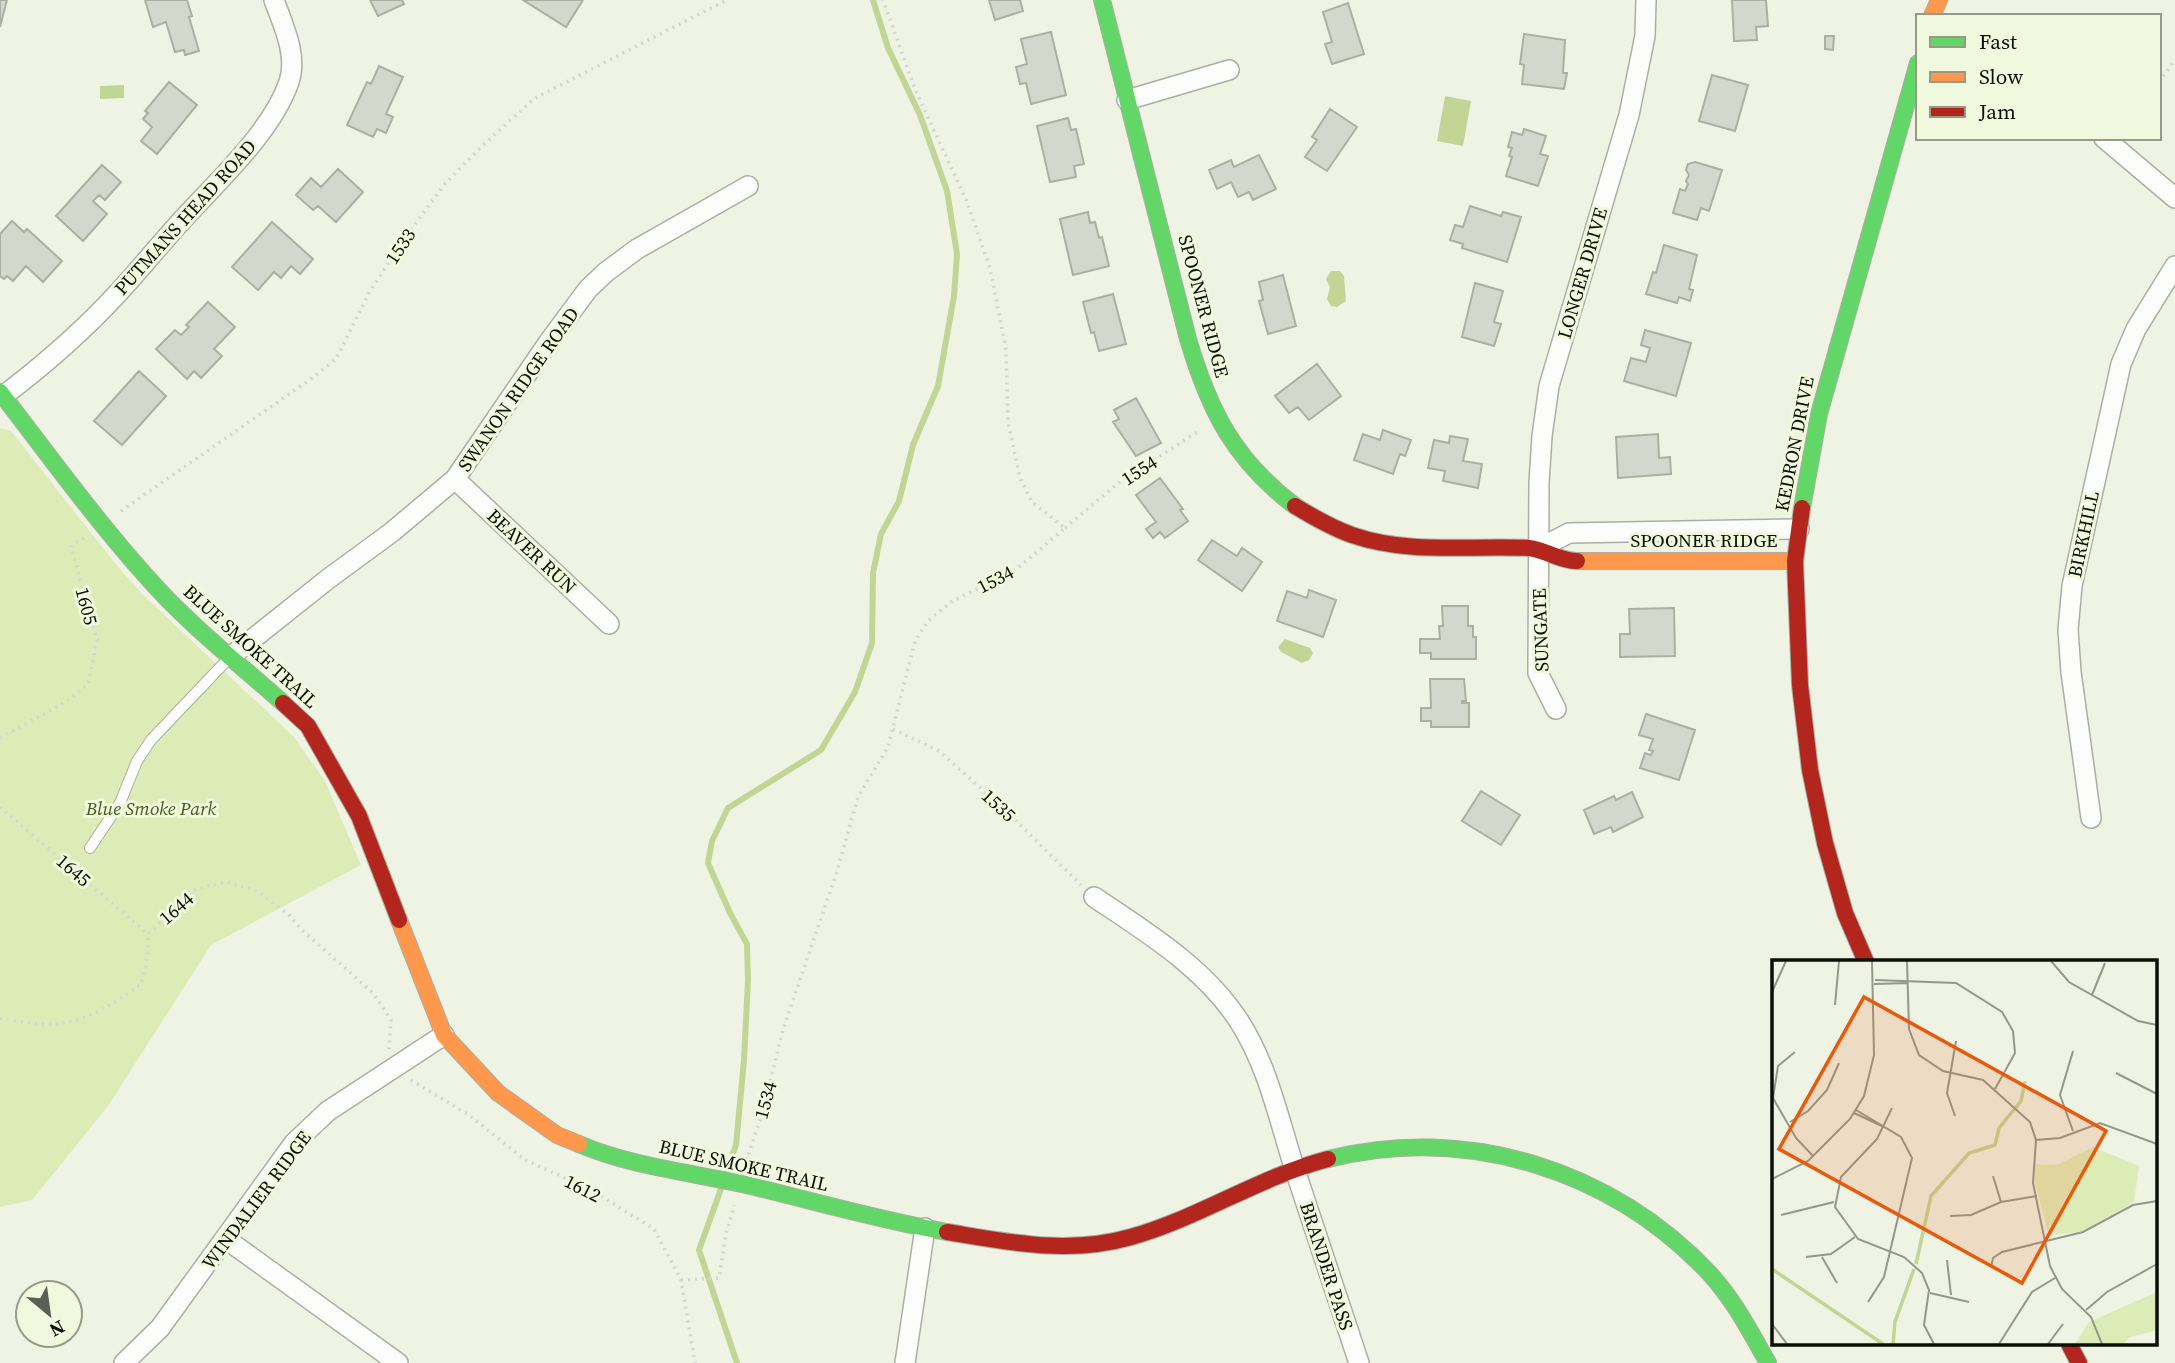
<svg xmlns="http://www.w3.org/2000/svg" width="2175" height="1363" font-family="'Source Serif 4',serif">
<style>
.green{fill:#ddecb7}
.water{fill:#c3d595}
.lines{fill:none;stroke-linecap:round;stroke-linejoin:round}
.stream{stroke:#c3d595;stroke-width:6}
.building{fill:#d4d8cc;stroke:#acb0a3;stroke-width:2}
.lane-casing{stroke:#abafa3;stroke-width:12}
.street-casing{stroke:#abafa3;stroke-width:22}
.fast-casing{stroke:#abafa3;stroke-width:18}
.slow-casing{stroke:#abafa3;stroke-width:18}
.jam-casing{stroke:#abafa3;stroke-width:18}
.path{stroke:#d4d6d1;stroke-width:3.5;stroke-dasharray:2 5;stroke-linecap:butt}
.lane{stroke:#fcfdfb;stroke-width:10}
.street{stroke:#fcfdfb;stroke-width:19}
.fast{stroke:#63d668;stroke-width:16}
.slow{stroke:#ff974d;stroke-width:16}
.jam{stroke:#b3261e;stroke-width:16}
.labels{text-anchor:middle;stroke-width:6;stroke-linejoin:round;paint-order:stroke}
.street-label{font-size:19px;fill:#0c0f06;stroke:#f0f9dd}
.park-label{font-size:19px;font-style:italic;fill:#4a591d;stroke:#f0f9dd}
.inset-river{fill:none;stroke:#c3d595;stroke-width:3.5}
.inset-road{fill:none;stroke:#94988b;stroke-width:2}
.view{fill:#e8590c;fill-opacity:0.15;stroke:#e8590c;stroke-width:3.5}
.inset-edge{fill:none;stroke:#0c0f06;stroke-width:3.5}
</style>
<rect width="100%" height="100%" fill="#eef3e3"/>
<path class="green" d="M0 428 11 431 114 562 142 594 294 737 325 781 361 865 211 945 108 1106 32 1200 0 1207Z"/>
<path class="water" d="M124 85V98L100 99V86Z
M1445 96 1471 101 1463 146 1437 141Z
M1331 271H1340L1344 276 1346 301 1337 307 1331 306 1327 299 1330 287 1326 279Z
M1285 639 1310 648 1313 653 1309 660 1302 663 1281 652 1278 647Z"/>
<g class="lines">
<path class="stream" d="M726 1173 736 1145 744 1060 748 980 747 944 730 913 708 863 712 841 728 808 821 750 855 692 872 643 873 573 881 534 899 501 913 445 938 386 954 296 957 254 947 191 920 115 888 48 873 0
M722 1186 699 1250 737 1363"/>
</g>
<path class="building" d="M0 0H7L0 27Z
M145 0H187L192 16 189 17 199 51 185 55 184 50 175 52 166 22 153 27Z
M370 0H402L404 4 378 16Z
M523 0H583L566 27Z
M989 0H1020L1023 11 995 20Z
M1732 0H1766L1768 26 1756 27 1757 40 1734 41Z
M1348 3 1364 54 1332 64 1325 44 1332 42 1323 12Z
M1051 32 1066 95 1031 104 1026 83 1020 84 1016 67 1027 64 1021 39Z
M1524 34 1565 40 1563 73H1567L1564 89 1522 84 1524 65 1520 64Z
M1825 36H1834L1833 50 1825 49Z
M379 66 403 77 386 114 393 117 386 133 377 129 373 137 347 125 367 82 371 84Z
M1712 75 1748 85 1735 131 1699 121Z
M169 82 197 105 157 154 141 141 152 127 143 119 148 113 145 111Z
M1330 109 1357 127 1327 171 1305 157 1317 140 1312 137Z
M1068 118 1071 130 1076 129 1084 164 1074 166 1076 177 1050 182 1037 126Z
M1524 129 1546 136 1540 154 1548 156 1538 186 1506 176 1512 157 1509 156 1512 148 1508 147 1512 132 1522 135Z
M1259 155 1276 189 1253 200 1249 192 1238 197 1231 182 1217 189 1209 170 1231 160 1234 167Z
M1695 162 1722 170 1709 211 1701 208 1697 220 1673 213 1680 189 1685 191 1688 184 1686 181 1689 175 1686 170 1688 164Z
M102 165 121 182 105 200 99 195 93 201 107 214 83 241 56 216Z
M338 169 363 192 336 222 318 206 313 210 296 195 311 178 321 187Z
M1470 206 1501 216 1503 212 1521 217 1507 262 1462 248 1463 244 1450 240 1455 225 1463 227Z
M1088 212 1090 223 1095 222 1099 238 1102 237 1109 266 1073 275 1060 219Z
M12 221 24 232 27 229 62 261 43 282 26 266 13 281 7 276 4 279 0 276V234Z
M272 222 313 259 300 274 291 266 281 278 274 272 258 290 232 267Z
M1664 245 1697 255 1689 289 1693 290 1690 301 1679 297 1677 303 1646 294 1653 272 1656 273Z
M1283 275 1296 326 1268 334 1259 301 1263 300 1259 282Z
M1475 283 1503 291 1494 322 1501 324 1494 346 1462 337Z
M1113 294 1126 344 1099 351 1094 332 1091 333 1083 302Z
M208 302 235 327 214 349 222 356 201 378 194 371 187 379 156 349 175 330 181 335 189 327 186 325Z
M1645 330 1691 343 1676 396 1624 381 1631 358 1646 362 1650 348 1641 345Z
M1317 364 1341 396 1309 420 1298 407 1289 413 1275 396Z
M139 371 166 396 122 445 94 421Z
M1136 398 1161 443 1136 456 1113 422 1119 419 1114 410Z
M1383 430 1411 440 1405 456 1400 454 1393 474 1354 460 1363 434 1380 440Z
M1658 434 1659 458 1670 457 1671 474 1618 478 1616 437Z
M1450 436 1468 439 1463 461 1482 464 1478 488 1443 481 1445 471 1428 468 1434 440 1449 443Z
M1160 478 1183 509 1180 510 1188 521 1165 538 1160 532 1153 538 1146 529 1156 522 1136 495Z
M1212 540 1237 556 1242 548 1262 562 1242 591 1198 560Z
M1309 590 1336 600 1323 637 1277 621 1287 591 1307 598Z
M1442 606H1468V626H1473V637H1476V659H1431V653H1420V639H1440L1439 626H1443Z
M1674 608 1675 656 1620 657V634H1630L1629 609Z
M1430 679H1464L1466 701H1462V703H1469V727H1431V721H1421V708H1431Z
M1646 714 1695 730 1679 780 1640 768 1645 753 1651 755 1653 751 1649 750 1653 739 1639 735Z
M1481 791 1520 815 1501 845 1462 821Z
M1632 792 1643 817 1613 832 1611 827 1594 834 1584 810 1614 796 1616 800Z"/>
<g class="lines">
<defs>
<path id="lane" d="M90 848 120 803 137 761 151 740 230 657"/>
<path id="street" d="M1127 100 1229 70
M2104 138 2175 198
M3 396C44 365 83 331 118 293 141 268 162 242 185 217 220 179 272 131 289 82 298 55 283 25 274 0
M455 479 609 624
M1538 549 1569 533 1799 529
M230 657 328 579 392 532 455 479 548 343 588 289 606 272 637 249 748 186
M1556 709 1538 673 1539 483 1542 436 1549 386 1629 115 1645 36 1646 0
M2091 818 2071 672 2068 630 2072 586 2121 364 2136 329 2175 266
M1094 897C1146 932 1204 967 1239 1021 1268 1066 1279 1120 1295 1170 1316 1235 1338 1299 1359 1363
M226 1239 398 1363
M124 1363 160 1328 294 1143 328 1111 444 1035
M905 1363 925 1228"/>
<path id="fast" d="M1102 0 1188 339C1209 410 1234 460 1295 506
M0 392C48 454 94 518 146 576 187 623 237 662 283 703
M1802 508 1819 414 1918 63
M579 1144C630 1166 688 1172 742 1184 810 1200 878 1220 947 1232
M1328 1159C1467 1124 1613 1170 1710 1274 1734 1300 1751 1333 1768 1363"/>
<path id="slow" d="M1932 16 1939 0
M1577 561H1795
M399 920 444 1035 498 1093 557 1135 579 1144"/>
<path id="jam" d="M1295 506C1313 517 1332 528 1352 535 1410 555 1470 545 1529 548 1546 550 1560 561 1577 561
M1802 508 1795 561 1800 685 1810 770 1825 843 1845 913 1866 962
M283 703 308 726 359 816 399 920
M947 1232C1009 1242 1068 1255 1131 1237 1199 1218 1259 1177 1328 1159
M2069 1344 2079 1363"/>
</defs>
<use href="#lane" class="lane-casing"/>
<use href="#street" class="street-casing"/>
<use href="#fast" class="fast-casing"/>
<use href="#slow" class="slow-casing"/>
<use href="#jam" class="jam-casing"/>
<path class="path" d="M2159 82 2175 60
M121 511 311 379 336 359 370 291 409 232 445 184 480 148 535 98 727 0
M1065 528 1117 484 1199 431
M893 729 939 751 1003 808 1081 885
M0 738 66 702 88 684 97 640 71 546 84 538
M0 807 148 934
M0 1019C15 1020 30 1024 45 1024 83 1025 112 1005 141 984L148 956V934L193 890 226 882 257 891 288 914 302 930 373 993 391 1020 389 1049
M411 1080 469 1115 525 1160 588 1188 654 1229 681 1280 695 1363
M746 1161 762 1115 783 1029 836 875 858 797 888 747 915 641 928 621 951 602 1017 569 1065 528 1032 502 1020 478 1008 422 1006 350 990 268 967 202 915 89 883 0
M681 1280 719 1278 726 1234 734 1205"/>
<use href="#lane" class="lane"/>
<use href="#street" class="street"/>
<use href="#fast" class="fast"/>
<use href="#slow" class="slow"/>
<use href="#jam" class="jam"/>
</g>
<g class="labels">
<g class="street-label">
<text transform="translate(185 217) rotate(-48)" y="7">PUTMANS HEAD ROAD</text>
<text transform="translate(400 246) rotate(-56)" y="7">1533</text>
<text transform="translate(1582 273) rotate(-74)" y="7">LONGER DRIVE</text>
<text transform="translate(1204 306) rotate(75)" y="7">SPOONER RIDGE</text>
<text transform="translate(518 389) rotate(-55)" y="7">SWANON RIDGE ROAD</text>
<text transform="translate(1794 444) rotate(-79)" y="7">KEDRON DRIVE</text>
<text transform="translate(1139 470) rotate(-33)" y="7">1554</text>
<text transform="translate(2083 534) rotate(-78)" y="7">BIRKHILL</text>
<text x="1704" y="547">SPOONER RIDGE</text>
<text transform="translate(532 551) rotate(43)" y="7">BEAVER RUN</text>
<text transform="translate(995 579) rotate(-28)" y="7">1534</text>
<text transform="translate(87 606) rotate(75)" y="7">1605</text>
<text transform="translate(1540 630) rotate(-92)" y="7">SUNGATE</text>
<text transform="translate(251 646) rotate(42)" y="7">BLUE SMOKE TRAIL</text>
<text transform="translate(999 805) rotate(43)" y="7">1535</text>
<text transform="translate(74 870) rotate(41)" y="7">1645</text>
<text transform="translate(176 908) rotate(-41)" y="7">1644</text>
<text transform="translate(765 1100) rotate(-75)" y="7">1534</text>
<text transform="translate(744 1165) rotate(13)" y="7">BLUE SMOKE TRAIL</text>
<text transform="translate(583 1188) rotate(27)" y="7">1612</text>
<text transform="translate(256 1200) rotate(-53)" y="7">WINDALIER RIDGE</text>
<text transform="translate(1327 1266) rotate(72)" y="7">BRANDER PASS</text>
</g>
<g class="park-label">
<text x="151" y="815">Blue Smoke Park</text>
</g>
</g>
<g transform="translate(1772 960)">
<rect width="385" height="385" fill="#eef3e3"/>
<path d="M321 187 367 206 362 242 310 271 277 276 263 223V204L285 205ZM385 332V370L358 377 351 384H303L317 362Z" fill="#ddecb7"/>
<path class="inset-river" d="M144 304 159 236 197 193 223 185 227 168 249 141 253 121M0 309 111 384M121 384 123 362 142 309"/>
<path class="inset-road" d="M135 1 137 69 147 95 171 111 211 120 258 162 264 180 261 223 278 306 290 329 319 357 330 384M279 1 297 22 366 61 385 65M103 20 184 23 230 52 241 71 243 93 223 129M102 24 136 23M0 32 14 1M320 35 333 3M63 45 67 1M301 91 288 135 301 171M23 92 6 106 1 138 24 178 41 196M344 113 385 134M120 148 105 179 69 217 63 247 86 279 132 297 150 313 157 330 152 365 162 384M84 150 129 177 140 198 112 317 96 342M82 153 112 167M183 156 175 133 184 81M18 162 36 151 55 130 67 103M264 180 288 178 328 163 385 184M221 216 229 242M0 219 36 201 78 159 92 136 102 95 100 1M9 255 62 242M178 256 199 255 229 242 265 236M34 297 59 294 83 277M50 297 65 323M175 300 179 335M219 307 221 298 230 292 311 272 361 245 385 241M158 333 197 342M314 350 335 332 385 304M0 364 15 384M227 384 260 332 283 318M276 384 291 364"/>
<path class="view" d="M92 37 334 171 250 323 7 189Z"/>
<rect width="385" height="385" class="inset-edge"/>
</g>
<rect x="1916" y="14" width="245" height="126" fill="#f0f9dd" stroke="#959b87" stroke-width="2"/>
<rect x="1930" y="37" width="35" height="10" fill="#63d668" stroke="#959b87" stroke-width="2"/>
<text x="1979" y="49" font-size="21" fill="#0c0f06">Fast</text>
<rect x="1930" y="72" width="35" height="10" fill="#ff974d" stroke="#959b87" stroke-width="2"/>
<text x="1979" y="84" font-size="21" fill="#0c0f06">Slow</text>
<rect x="1930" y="107" width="35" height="10" fill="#b3261e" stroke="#959b87" stroke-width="2"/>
<text x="1979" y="119" font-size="21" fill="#0c0f06">Jam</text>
<g transform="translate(49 1314) rotate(151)"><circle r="33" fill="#f0f9dd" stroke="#959b87" stroke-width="2"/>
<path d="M0-5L12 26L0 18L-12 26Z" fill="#5b5f53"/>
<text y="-10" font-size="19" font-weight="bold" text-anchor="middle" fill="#0c0f06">N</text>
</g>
</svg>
